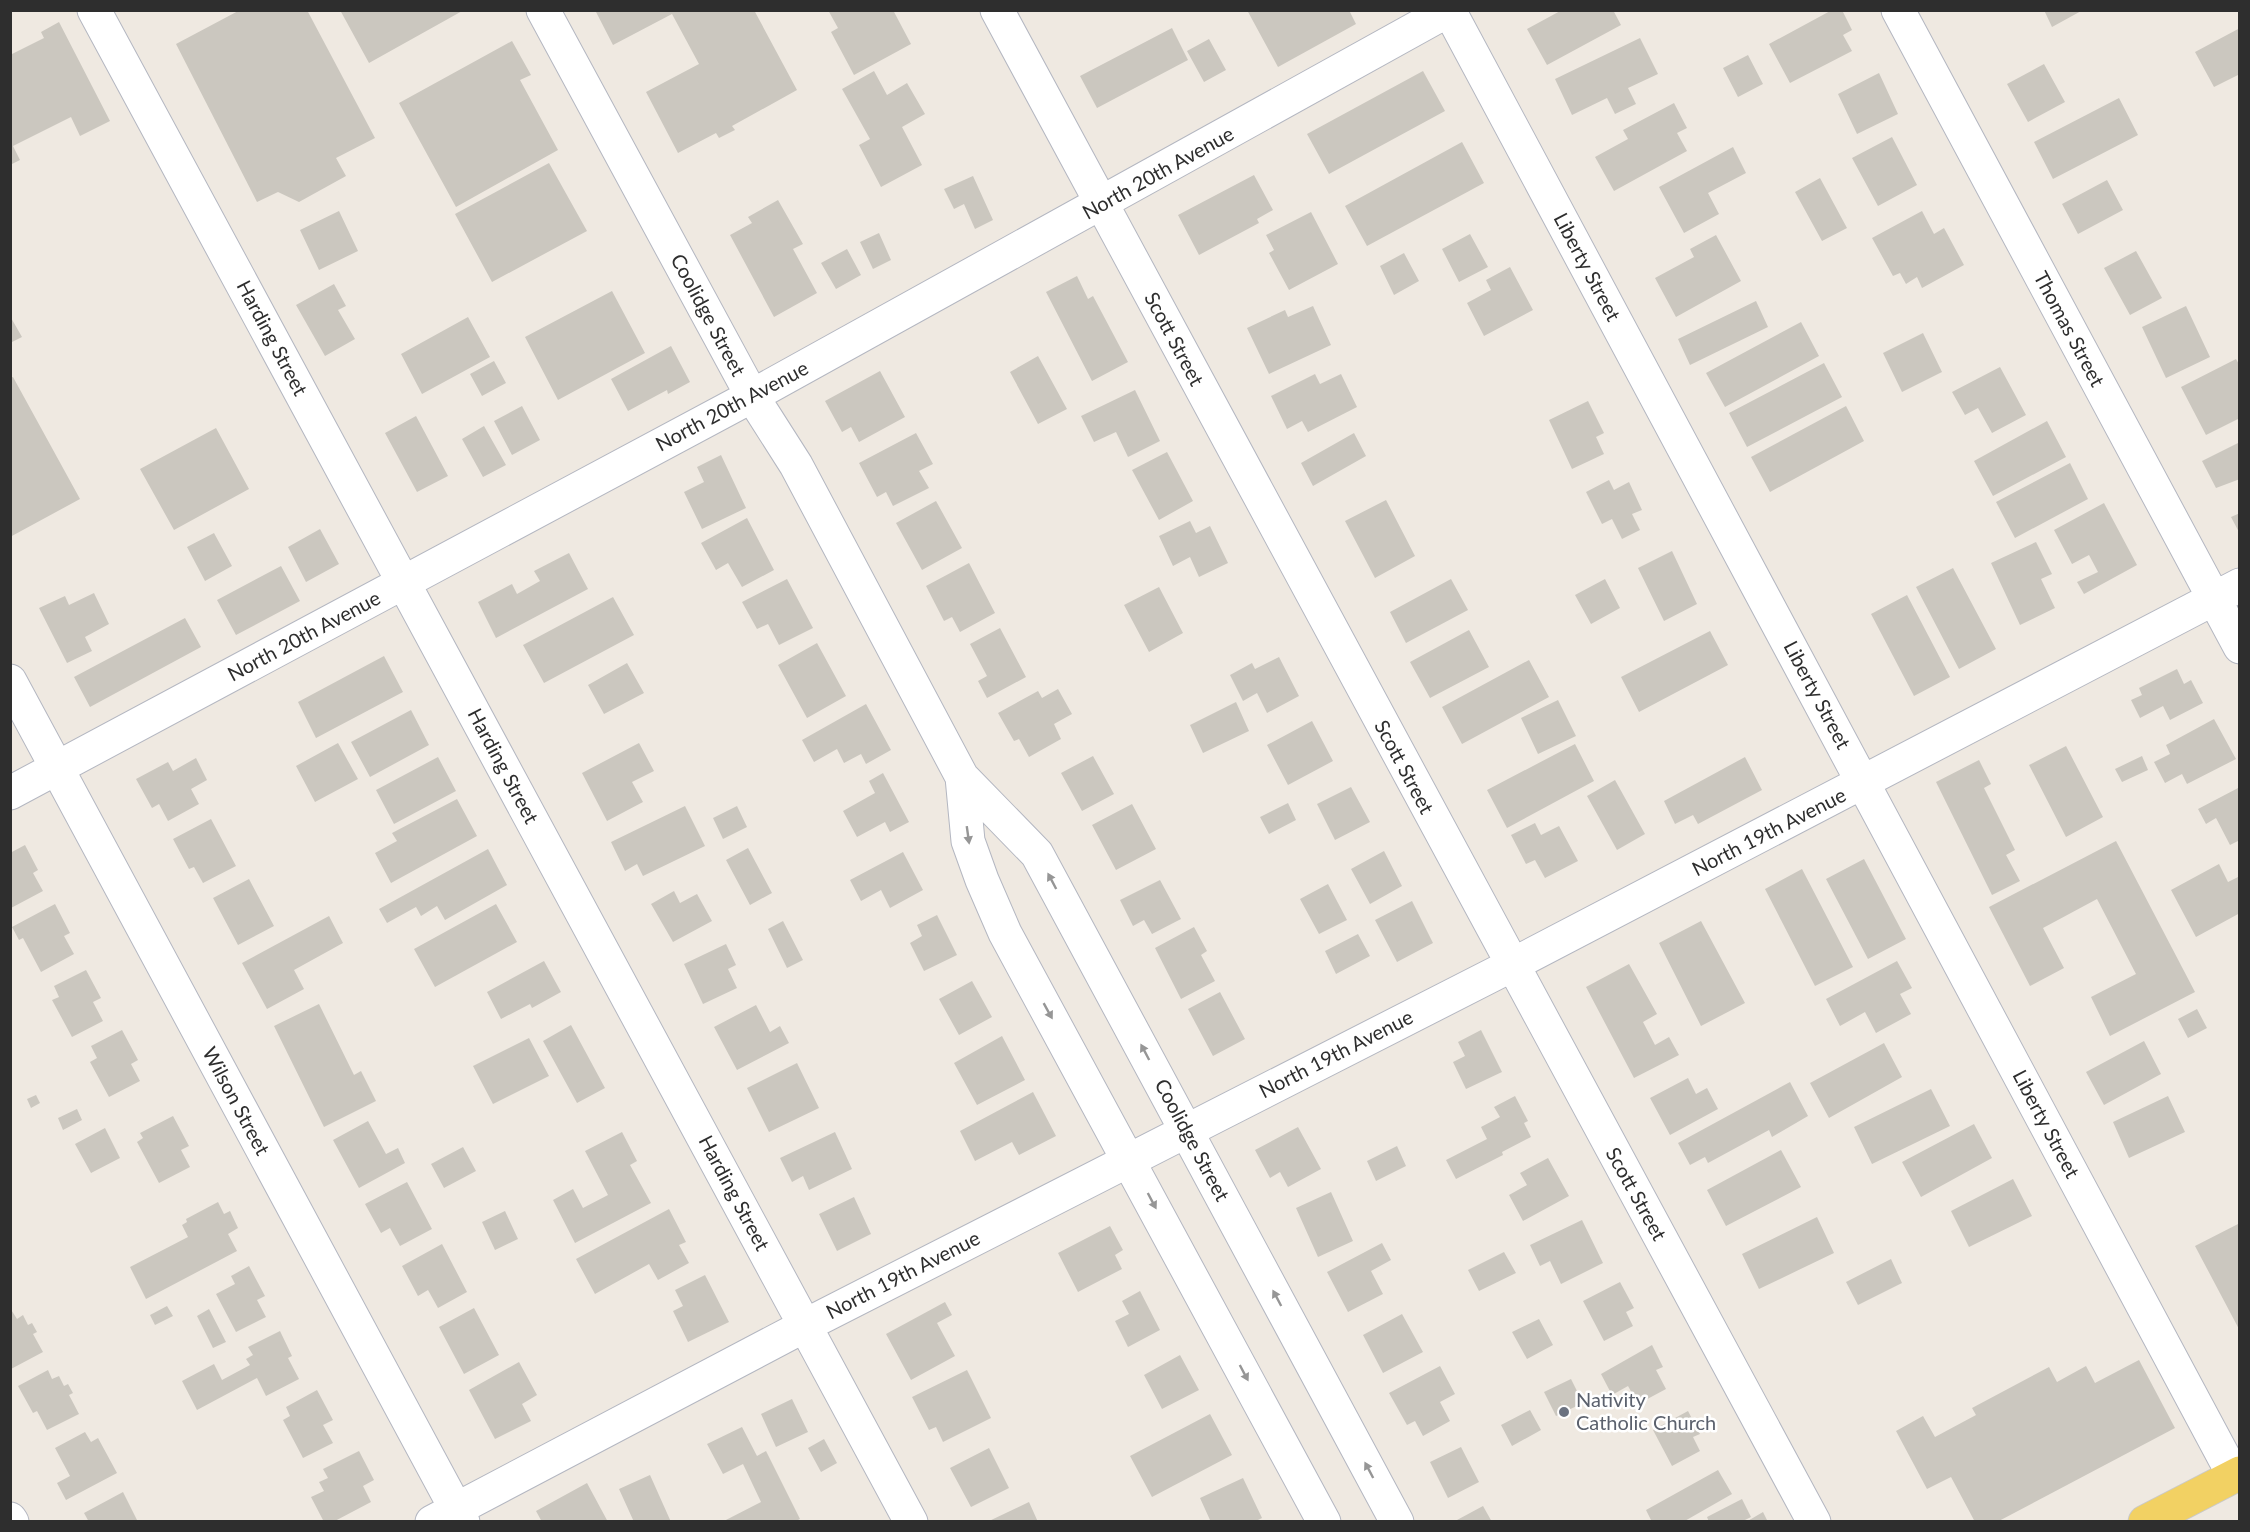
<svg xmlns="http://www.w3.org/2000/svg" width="2250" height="1532" font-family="Lato,sans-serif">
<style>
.building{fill:#cbc7bf}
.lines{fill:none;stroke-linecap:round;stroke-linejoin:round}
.minor-casing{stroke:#b4b7c1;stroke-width:35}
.major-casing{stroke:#c9c9c9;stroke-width:35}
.minor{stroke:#fff;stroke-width:33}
.major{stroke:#f2d163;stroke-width:33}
.oneway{fill:#969696}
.worship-dot{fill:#6b7280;stroke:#fff;stroke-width:2}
.labels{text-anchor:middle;stroke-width:5;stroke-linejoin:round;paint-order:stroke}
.street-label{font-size:20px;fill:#2e2e2e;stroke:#fff}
.worship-label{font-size:20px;fill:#5b616d;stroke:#fff;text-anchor:start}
</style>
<rect width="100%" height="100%" fill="#efe9e1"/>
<path class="building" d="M240 10H307L375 138 336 158 346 176 299 202 278 192 257 202 176 44Z
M340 10H464L369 63Z
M595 10H754L797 90 732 126 735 130 719 138 716 133 678 153 646 92 699 64 672 14 613 45Z
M828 10H893L911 44 854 75 831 32 838 28Z
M1247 10H1349L1356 24 1278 67Z
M1562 10H1613L1621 25 1547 65 1527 29Z
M1832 10H1842L1852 30 1843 35 1852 51 1790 83 1769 44Z
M2044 10H2083L2052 27Z
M59 22 110 121 80 136 71 117 13 146 20 160 10 165V55L44 38 41 32Z
M1172 28 1188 60 1097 108 1080 76Z
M2240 28V74L2214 87 2195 52Z
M1640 38 1658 74 1628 88 1636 104 1615 114 1607 98 1572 115 1555 79Z
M1209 39 1226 70 1204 82 1187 51Z
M512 41 531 75 520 80 558 150 456 207 399 103Z
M1748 55 1763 84 1738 97 1723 68Z
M2044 64 2065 102 2028 122 2007 84Z
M874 71 887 95 907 83 925 114 902 127 922 165 881 187 859 145 870 139 842 89Z
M1423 71 1445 111 1329 174 1307 134Z
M1879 73 1898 114 1857 134 1838 94Z
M2119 98 2138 135 2053 179 2034 142Z
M1674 103 1687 128 1677 133 1687 151 1614 191 1595 157 1628 139 1623 130Z
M1892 137 1917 185 1878 206 1852 158Z
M1462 142 1484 183 1367 246 1345 206Z
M1733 147 1746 173 1708 193 1719 214 1684 233 1659 187Z
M549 163 587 231 492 282 455 214Z
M1254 175 1273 210 1257 219 1259 223 1199 255 1178 215Z
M973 176 993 220 975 229 964 204 954 209 944 189Z
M1820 178 1847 228 1822 241 1795 192Z
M2107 180 2123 210 2078 234 2062 204Z
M778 200 803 244 793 249 817 293 774 317 730 235 752 223 748 217Z
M339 211 358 251 319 270 300 230Z
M1922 211 1934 234 1944 228 1964 265 1922 288 1917 277 1906 284 1900 273 1893 276 1872 238Z
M1311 212 1338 264 1289 290 1269 253 1274 250 1266 235Z
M879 233 891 260 873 269 860 242Z
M1470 234 1488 267 1459 282 1442 249Z
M1716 235 1741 281 1676 317 1655 278 1694 257 1690 249Z
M847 249 861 275 836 289 821 263Z
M2136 251 2162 298 2130 315 2104 268Z
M1404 253 1419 281 1394 295 1380 266Z
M1510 267 1533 310 1484 336 1467 303 1491 290 1486 280Z
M1077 276 1088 299 1093 296 1128 362 1092 381 1046 292Z
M334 284 346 306 338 310 355 339 325 356 296 305Z
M612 291 645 353 558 400 525 337Z
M1756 301 1768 327 1690 365 1678 339Z
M1313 306 1331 345 1269 374 1247 328 1285 310 1288 317Z
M2186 306 2210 357 2166 378 2142 327Z
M10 316 22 337 10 343Z
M468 317 490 357 422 394 401 354Z
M1801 322 1819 356 1725 407 1706 373Z
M1923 333 1942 372 1902 392 1883 353Z
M671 346 690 382 668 394 667 390 628 411 611 379Z
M1038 356 1067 409 1038 424 1010 372Z
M2236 359 2240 366V418L2206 435 2181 387Z
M494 361 506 383 482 396 470 374Z
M1824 363 1842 397 1747 447 1729 413Z
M2000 367 2026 415 1992 433 1978 408 1965 415 1952 392Z
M880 371 905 417 859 442 851 427 842 432 825 401Z
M1315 374 1320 384 1341 374 1357 407 1308 432 1302 421 1287 429 1271 396Z
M13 377 80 499 10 537V378Z
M1135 390 1160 441 1128 457 1116 432 1094 442 1081 416Z
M1588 401 1604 433 1596 437 1604 454 1572 469 1549 420Z
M522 406 540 440 512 455 494 421Z
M1846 406 1864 441 1770 492 1751 457Z
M416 416 448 476 417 492 385 433Z
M2047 421 2066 457 1993 496 1974 461Z
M484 426 506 465 483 477 462 439Z
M216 428 249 489 174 530 140 469Z
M916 433 933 464 919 471 929 488 893 506 886 492 877 497 859 463Z
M1354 433 1366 456 1313 486 1301 463Z
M2240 442V479L2216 488 2202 461Z
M1167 452 1193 501 1159 520 1132 470Z
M721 455 746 508 702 529 684 492 704 482 697 467Z
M2070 463 2088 499 2015 538 1996 502Z
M1609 480 1614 490 1629 482 1642 510 1632 514 1640 530 1622 539 1612 519 1602 524 1586 492Z
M1386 500 1415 556 1375 578 1345 521Z
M936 501 962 548 922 570 896 523Z
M2104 503 2137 565 2084 594 2077 582 2098 572 2089 555 2072 564 2054 530Z
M2240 513V534L2231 517Z
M747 518 774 570 742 587 728 563 716 570 701 543Z
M1190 521 1196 533 1210 526 1228 563 1199 577 1190 557 1173 566 1159 536Z
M320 529 339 564 306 582 288 547Z
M214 533 232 566 205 581 187 547Z
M2036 542 2052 574 2041 579 2055 608 2020 625 1991 563Z
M1672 551 1697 604 1664 621 1638 568Z
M569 553 588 589 496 638 478 602 512 584 517 594 540 581 534 571Z
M969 563 995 613 960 632 952 617 944 621 926 586Z
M281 566 300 601 236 635 217 600Z
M1953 568 1996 649 1959 669 1916 587Z
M787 579 813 628 779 645 768 624 757 629 742 602Z
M1451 579 1468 610 1406 643 1390 612Z
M1605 579 1620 608 1591 624 1575 595Z
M1159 587 1183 633 1149 652 1124 605Z
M94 593 109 624 85 637 92 651 67 663 39 608 65 596 69 605Z
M1907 595 1950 677 1914 696 1871 614Z
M613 597 634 635 544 683 523 645Z
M185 618 201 647 90 707 74 677Z
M1000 628 1026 677 987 698 978 681 987 676 970 644Z
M1469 630 1489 667 1430 698 1410 662Z
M1710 631 1728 665 1639 712 1621 677Z
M817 643 846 696 807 718 778 665Z
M384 656 403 692 316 738 298 702Z
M1279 657 1299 696 1267 713 1257 693 1243 701 1230 675 1252 663 1255 669Z
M1529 660 1549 697 1462 744 1442 707Z
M627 663 644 693 604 714 588 685Z
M2177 669 2184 684 2191 680 2203 703 2170 720 2163 706 2140 718 2131 700 2142 695 2139 688Z
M1058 689 1072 714 1054 724 1061 739 1029 757 1019 739 1014 741 998 713 1038 691 1042 698Z
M1558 700 1576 736 1538 754 1521 718Z
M1236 702 1249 731 1203 753 1190 725Z
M866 704 891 750 866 764 861 754 844 763 837 749 814 762 802 740Z
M411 710 429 745 370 777 351 742Z
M2214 719 2236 759 2187 784 2182 774 2165 783 2154 762 2170 754 2166 745Z
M1312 721 1333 761 1288 785 1267 745Z
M338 743 358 779 315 802 296 766Z
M639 743 654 771 632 782 643 802 607 821 582 773Z
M1575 744 1594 781 1507 828 1487 790Z
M2066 746 2103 817 2066 837 2029 765Z
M1093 756 1114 794 1082 811 1061 773Z
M2142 756 2148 770 2122 782 2115 769Z
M438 757 456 791 394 824 376 790Z
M1745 757 1762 790 1698 824 1693 815 1675 824 1664 801Z
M196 758 207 780 191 789 199 804 168 821 159 804 152 808 136 779 168 762 173 771Z
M1979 760 1991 784 1984 788 2015 850 2006 855 2020 881 1992 895 1936 782Z
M883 773 909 822 890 832 885 822 857 837 843 811 875 793 869 781Z
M1615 780 1645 834 1617 850 1587 796Z
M1351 787 1370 822 1335 840 1317 804Z
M2240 787V840L2230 845 2216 818 2206 824 2198 809Z
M457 799 477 836 391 883 375 853 397 841 392 833Z
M1288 803 1296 820 1269 834 1260 817Z
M1132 804 1156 849 1116 870 1092 825Z
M685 806 705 846 643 876 637 864 625 871 611 842Z
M737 806 747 827 723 839 713 818Z
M211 819 236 866 203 883 194 867 189 869 173 839Z
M1535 823 1541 835 1559 826 1578 861 1545 878 1535 860 1526 864 1511 835Z
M2116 841 2195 992 2110 1036 2091 997 2136 974 2097 899 2043 928 2064 968 2030 986 1989 907Z
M25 845 38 870 33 873 43 891 11 908 10 853Z
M748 848 772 893 750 905 726 860Z
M488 849 507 885 445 920 437 906 421 916 416 907 387 923 379 909Z
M1384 851 1402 886 1370 904 1351 869Z
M903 852 923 890 890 908 881 890 861 901 850 880Z
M1864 859 1906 939 1868 959 1826 879Z
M2219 864 2228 882 2240 876V913L2196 937 2171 890Z
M1802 869 1853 967 1815 986 1765 889Z
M249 879 274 926 238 945 213 898Z
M1160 880 1181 919 1152 934 1144 920 1133 926 1120 900Z
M1328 884 1347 920 1319 934 1300 899Z
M674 891 680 903 697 894 712 921 673 942 651 904Z
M1412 901 1433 943 1397 962 1375 920Z
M55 904 70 933 64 936 74 954 41 972 23 938 19 940 12 927Z
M496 904 517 942 435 987 414 949Z
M937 915 957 955 924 971 910 943 922 936 917 925Z
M329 916 343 943 294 970 304 989 267 1009 242 963Z
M783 921 803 960 787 968 768 929Z
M1701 921 1745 1003 1701 1026 1659 943Z
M1194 927 1207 951 1201 955 1215 981 1181 999 1155 948Z
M1358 934 1370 956 1336 974 1325 951Z
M726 944 736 965 728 969 737 988 703 1004 684 964Z
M544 961 561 992 532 1008 530 1004 501 1019 487 992Z
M1897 961 1912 988 1900 994 1911 1014 1876 1033 1865 1012 1840 1026 1826 999Z
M1629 964 1657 1014 1643 1022 1655 1045 1669 1037 1679 1055 1634 1078 1586 987Z
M86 970 101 998 93 1002 103 1021 72 1037 52 1000 59 997 54 986Z
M972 981 992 1017 959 1035 939 999Z
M1220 992 1245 1039 1213 1056 1188 1009Z
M319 1004 354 1075 361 1071 376 1101 324 1127 274 1026Z
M756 1005 770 1032 780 1026 789 1043 737 1070 714 1027Z
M2197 1009 2207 1028 2188 1038 2178 1019Z
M571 1025 605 1088 577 1103 543 1041Z
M122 1030 138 1060 131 1064 140 1081 109 1097 90 1062 97 1058 91 1046Z
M1481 1030 1502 1072 1466 1089 1453 1062 1465 1056 1458 1042Z
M1002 1036 1025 1080 977 1105 954 1063Z
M529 1038 549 1076 493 1104 473 1066Z
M2144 1041 2161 1074 2104 1105 2086 1072Z
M1884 1043 1902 1077 1829 1118 1810 1083Z
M797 1063 819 1108 769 1132 747 1088Z
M1688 1078 1696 1094 1707 1088 1718 1109 1670 1135 1650 1098Z
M1790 1082 1808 1116 1772 1137 1769 1130 1708 1163 1705 1157 1690 1165 1678 1143Z
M1931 1089 1950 1126 1872 1164 1854 1127Z
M1033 1092 1056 1136 1019 1155 1012 1142 975 1161 960 1131Z
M36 1095 40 1103 31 1108 27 1099Z
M1515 1096 1528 1121 1524 1123 1531 1137 1502 1152 1503 1155 1456 1179 1446 1160 1487 1139 1481 1127 1500 1117 1494 1107Z
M2168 1096 2185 1132 2129 1158 2113 1122Z
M77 1109 82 1120 63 1130 58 1118Z
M173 1116 189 1146 181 1150 190 1167 159 1183 137 1142 143 1138 140 1133Z
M368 1121 386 1154 398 1148 405 1163 359 1188 333 1140Z
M1974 1124 1992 1158 1921 1197 1902 1162Z
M1298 1127 1321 1169 1288 1187 1280 1172 1270 1178 1255 1150Z
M105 1128 120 1158 91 1173 75 1144Z
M622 1132 637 1161 630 1165 651 1203 575 1243 553 1200 573 1189 583 1208 608 1195 585 1151Z
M835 1132 852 1169 809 1190 803 1176 792 1182 780 1158Z
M1397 1146 1406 1166 1376 1181 1367 1161Z
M463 1147 476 1171 444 1188 431 1164Z
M1781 1150 1801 1187 1726 1226 1707 1190Z
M1548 1158 1569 1196 1523 1221 1509 1195 1527 1185 1520 1173Z
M2013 1179 2032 1216 1969 1247 1951 1211Z
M407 1182 432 1229 400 1246 390 1228 381 1233 365 1204Z
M1331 1192 1353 1241 1318 1257 1296 1208Z
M854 1197 871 1234 837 1251 819 1214Z
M218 1202 224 1214 230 1211 238 1228 228 1234 237 1251 146 1299 130 1267 188 1237 182 1225 187 1222 186 1219Z
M669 1209 686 1242 679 1245 689 1263 658 1280 649 1264 595 1294 576 1259Z
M505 1211 518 1239 495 1250 482 1222Z
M1817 1217 1834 1253 1759 1289 1742 1254Z
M1582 1220 1603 1263 1561 1284 1550 1261 1540 1266 1530 1245Z
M2240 1223V1331L2195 1246Z
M1110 1226 1123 1250 1115 1255 1122 1269 1078 1292 1058 1253Z
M1382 1243 1391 1260 1371 1271 1383 1294 1348 1312 1327 1272Z
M442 1244 467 1292 438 1308 428 1290 418 1296 402 1266Z
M1504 1252 1516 1273 1479 1291 1468 1270Z
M1891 1259 1902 1283 1858 1305 1846 1282Z
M249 1266 265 1296 257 1300 266 1317 236 1332 216 1294 235 1284 231 1276Z
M705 1275 729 1322 688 1342 673 1311 683 1306 675 1290Z
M1620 1282 1634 1308 1626 1312 1633 1326 1604 1341 1583 1301Z
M1140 1291 1160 1330 1128 1347 1115 1321 1129 1314 1122 1301Z
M945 1302 952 1315 937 1323 955 1356 911 1380 886 1334Z
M167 1306 173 1316 155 1325 150 1315Z
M10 1308 17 1319 23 1315 28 1325 32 1323 37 1332 33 1334 43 1352 11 1369Z
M474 1308 499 1355 464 1374 439 1327Z
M209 1309 226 1342 213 1348 197 1316Z
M1402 1314 1423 1352 1383 1373 1363 1335Z
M1539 1319 1553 1345 1527 1359 1512 1332Z
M280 1331 292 1356 288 1358 299 1379 266 1396 257 1378 197 1410 182 1381 214 1364 222 1380 250 1365 246 1359 253 1355 248 1347Z
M1652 1345 1663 1367 1656 1370 1666 1389 1638 1404 1628 1386 1612 1395 1601 1374Z
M1180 1355 1199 1390 1162 1409 1144 1375Z
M2139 1360 2175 1428 1997 1522H1975L1951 1477 1927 1489 1896 1431 1923 1416 1935 1437 1976 1415 1972 1408 2049 1367 2057 1382 2086 1366 2095 1383Z
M519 1362 537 1395 522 1404 531 1421 495 1439 469 1390Z
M1440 1366 1455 1394 1440 1402 1450 1421 1423 1436 1415 1421 1407 1425 1389 1393Z
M48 1370 52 1379 59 1376 64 1386 68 1384 73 1393 69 1395 79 1414 47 1430 37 1411 33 1413 18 1386Z
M967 1370 991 1418 943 1442 936 1427 929 1430 912 1397Z
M1571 1379 1583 1403 1556 1416 1544 1392Z
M317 1390 333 1420 323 1425 333 1443 303 1458 283 1420 290 1416 286 1407Z
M792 1399 808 1432 776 1447 761 1414Z
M1530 1410 1541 1430 1512 1446 1501 1425Z
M1688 1411 1700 1434 1693 1437 1700 1451 1672 1466 1653 1430Z
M1210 1414 1232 1455 1152 1497 1130 1456Z
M742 1427 757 1456 766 1451 800 1519 794 1522H722L761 1502 743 1464 723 1474 707 1444Z
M85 1432 91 1442 98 1438 117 1473 66 1500 57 1483 70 1476 55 1448Z
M824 1439 837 1463 821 1472 808 1448Z
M1461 1447 1479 1482 1448 1498 1430 1462Z
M989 1448 1009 1488 971 1507 950 1468Z
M359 1451 374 1480 363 1486 371 1502 333 1522H324L311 1497 324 1491 319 1482 328 1478 323 1469Z
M1718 1470 1732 1494 1683 1522H1652L1646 1510Z
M650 1475 671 1522H634L619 1489Z
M1243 1478 1262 1518 1254 1522H1207L1210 1520 1200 1498Z
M587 1483 608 1522H542L536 1511Z
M123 1492 138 1522H89L84 1513Z
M1742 1499 1751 1517 1741 1522H1709L1707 1517Z
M1029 1502 1038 1522H987Z
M1483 1506 1492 1522H1458L1457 1520Z
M1763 1512 1768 1522H1746Z"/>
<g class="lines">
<defs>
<path id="minor" d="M94 10 911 1522
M543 10 752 396 796 465 962 777 1037 854 1397 1522
M997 10 1814 1522
M1449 10 2234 1476
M1898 10 2240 647
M10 681 463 1522
M962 777 968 841 982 880 1005 933 1324 1522
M10 793 752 396 1449 10
M10 1519 12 1522
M432 1522 806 1325 1512 965 2240 585"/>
<path id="major" d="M2145 1522 2240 1473"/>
</defs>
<use href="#minor" class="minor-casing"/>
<use href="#major" class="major-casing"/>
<use href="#minor" class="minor"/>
<use href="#major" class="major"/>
</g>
<defs><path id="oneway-solid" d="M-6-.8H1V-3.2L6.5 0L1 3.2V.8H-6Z" transform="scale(1.5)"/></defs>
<g class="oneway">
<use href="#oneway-solid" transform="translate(968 835) rotate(82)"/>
<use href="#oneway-solid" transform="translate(1052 881) rotate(-118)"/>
<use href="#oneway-solid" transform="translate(1048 1011) rotate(61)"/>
<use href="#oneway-solid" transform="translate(1145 1052) rotate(-118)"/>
<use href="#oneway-solid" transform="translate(1152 1201) rotate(62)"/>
<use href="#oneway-solid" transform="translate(1277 1298) rotate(-118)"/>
<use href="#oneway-solid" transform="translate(1244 1373) rotate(62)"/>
<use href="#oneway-solid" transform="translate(1369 1470) rotate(-118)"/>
</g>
<circle class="worship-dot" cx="1564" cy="1412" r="6"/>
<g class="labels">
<g class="street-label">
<text transform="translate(1158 173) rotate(-29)" y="7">North 20th Avenue</text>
<text transform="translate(1587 267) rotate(62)" y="7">Liberty Street</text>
<text transform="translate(708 315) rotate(62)" y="7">Coolidge Street</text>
<text transform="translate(2069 329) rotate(62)" y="7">Thomas Street</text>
<text transform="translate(272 338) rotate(62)" y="7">Harding Street</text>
<text transform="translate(1174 339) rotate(62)" y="7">Scott Street</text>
<text transform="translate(732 406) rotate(-28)" y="7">North 20th Avenue</text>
<text transform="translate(304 636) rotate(-28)" y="7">North 20th Avenue</text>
<text transform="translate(1817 695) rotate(62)" y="7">Liberty Street</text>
<text transform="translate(503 766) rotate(62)" y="7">Harding Street</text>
<text transform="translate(1404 767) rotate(62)" y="7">Scott Street</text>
<text transform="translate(1769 832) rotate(-27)" y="7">North 19th Avenue</text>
<text transform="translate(1336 1054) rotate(-27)" y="7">North 19th Avenue</text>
<text transform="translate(236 1101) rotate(62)" y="7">Wilson Street</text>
<text transform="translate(2046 1124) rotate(62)" y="7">Liberty Street</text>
<text transform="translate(1192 1140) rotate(62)" y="7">Coolidge Street</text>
<text transform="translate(734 1193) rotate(62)" y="7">Harding Street</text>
<text transform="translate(1636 1194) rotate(61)" y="7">Scott Street</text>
<text transform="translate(903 1275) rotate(-27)" y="7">North 19th Avenue</text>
</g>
<g class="worship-label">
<text x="1576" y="1407">Nativity<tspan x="1576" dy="23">Catholic Church</tspan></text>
</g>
</g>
<rect width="2250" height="1532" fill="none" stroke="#2e2e2e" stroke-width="24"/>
</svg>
